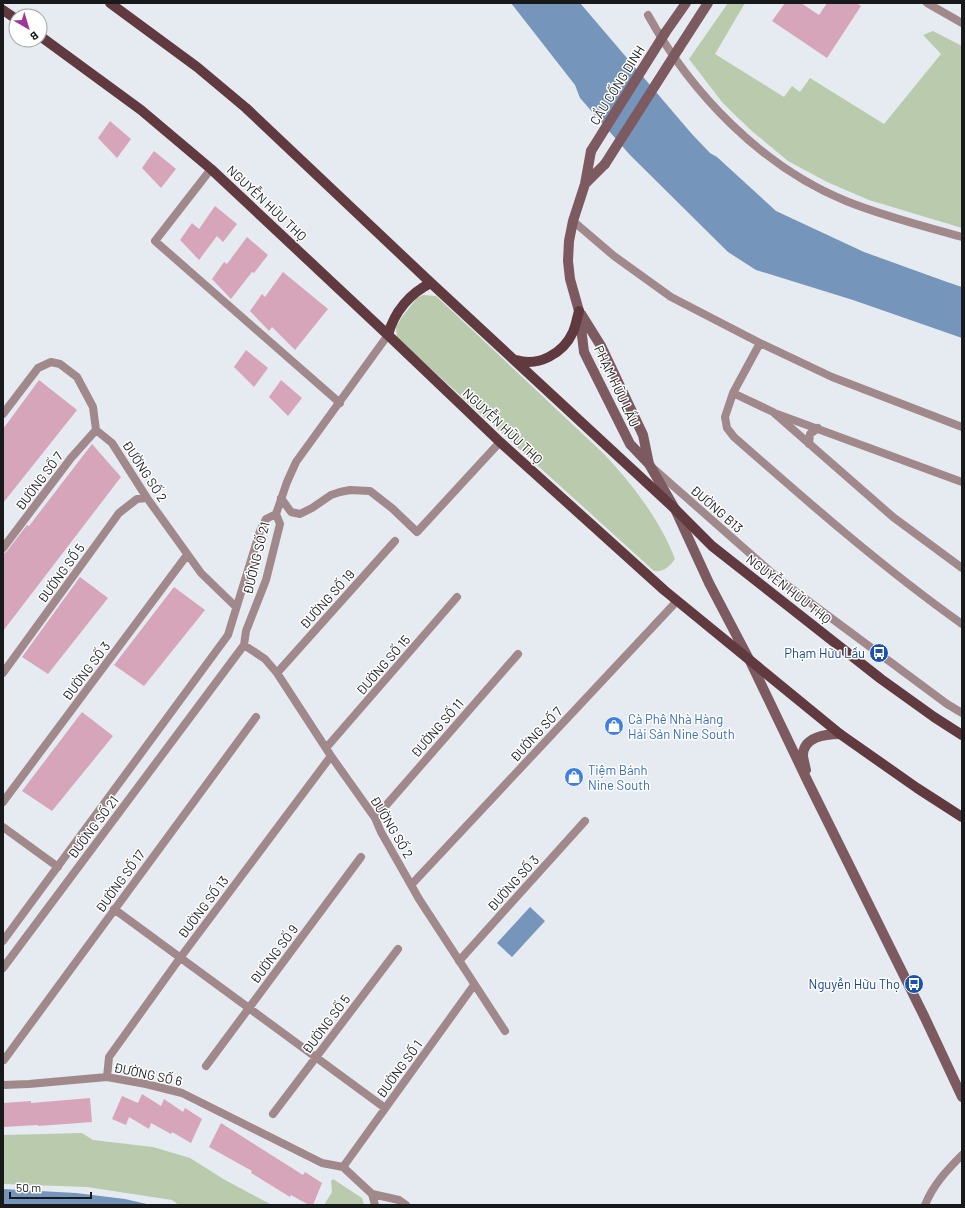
<svg xmlns="http://www.w3.org/2000/svg" width="965" height="1208" font-family="Barlow,sans-serif">
<style>
.green{fill:#b9cbac}
.water{fill:#7595ba}
.building{fill:#d7a5ba}
.lines{fill:none;stroke-linecap:round;stroke-linejoin:round}
.minor{stroke:#a0888b;stroke-width:8}
.secondary{stroke:#7c5a5f;stroke-width:10}
.primary{stroke:#613a40;stroke-width:10}
.secondary-bridge{stroke:#7c5a5f;stroke-width:10}
.labels{text-anchor:middle;stroke-width:3;stroke-linejoin:round;paint-order:stroke}
.street-label{font-size:13px;fill:#17191b;stroke:#fff}
.transit-label{font-size:13px;fill:#164399;stroke:#fff;text-anchor:end}
.shop-label{font-size:13px;fill:#366cbe;stroke:#fff;text-anchor:start}
</style>
<rect width="100%" height="100%" fill="#e5ebf1"/>
<path class="green" d="M728 3H745L715 54 784 97 792 86 800 92 810 78 884 124 941 54 923 35 933 31 962 46V228L869 200 827 182 788 161 753 132 737 117 722 102 689 59Z
M423 295 436 296 605 455C633 485 660 520 675 559 669 567 664 572 654 571L397 338 396 327 402 317 417 298Z
M82 1133 93 1140 153 1147 190 1158 225 1180 272 1205H179L172 1200 87 1187 3 1184V1135Z
M333 1179 362 1198 364 1205H324L332 1192 331 1181Z"/>
<path class="water" d="M511 3H580L691 133 710 153 717 157 776 211 864 252 947 282 962 287V338L853 300 756 270 728 252 630 155 580 98 575 85Z
M530 907 545 921 512 957 497 943Z
M3 1189 76 1193 125 1199 151 1205H3Z"/>
<path class="building" d="M785 3H801L819 15 827 3H856L861 6 827 58 772 21Z
M110 121 131 139 117 158 98 138Z
M154 151 176 169 161 188 142 168Z
M215 206 237 224 223 242 217 236 199 260 180 240 192 223 199 229Z
M247 237 268 255 254 273 252 272 231 299 212 279 224 262 227 264Z
M283 272 328 309 295 350 272 327 269 331 250 311 262 294 265 297Z
M246 350 268 368 254 387 234 367Z
M39 380 77 410 3 503V429Z
M281 380 302 398 288 416 269 397Z
M92 444 121 477 3 631V554L7 551 27 525 29 526Z
M80 577 108 598 48 674 22 657Z
M174 587 205 610 144 686 114 665Z
M82 712 113 736 52 811 22 791Z
M142 1094 161 1106 164 1099 183 1112 185 1108 202 1119 191 1143 172 1132 171 1134 151 1123 149 1129 129 1117 126 1125 112 1119 122 1096 138 1103Z
M90 1098 92 1122 38 1126V1125L3 1127V1103L31 1101V1103Z
M221 1123 303 1175 305 1172 322 1183 313 1205H309L291 1195 290 1197 251 1173 252 1171 209 1147Z"/>
<g class="lines">
<path class="minor" d="M927 3 962 23
M648 15C691 93 762 167 846 201 883 216 923 226 962 237
M211 169 155 241 340 403
M573 221 614 256 671 297 760 343 832 377 962 427
M760 343 733 393 725 417 727 428 734 437C808 502 882 567 962 624
M733 393 773 412 893 517 962 568
M3 414 38 368 51 362 60 364 77 377 93 407 96 430 112 443 147 498 201 573 236 607
M777 414 962 482
M809 444 810 434 818 428
M654 469 780 580 947 704 962 713
M281 498 291 512 300 514 312 508 331 495 340 492 350 490 370 491 393 509 417 532 500 442
M276 514 287 482 296 462 388 335
M3 548 71 458 96 430
M244 645 265 659 277 673 331 756 375 818 381 832 419 899 505 1031
M3 673 119 513 137 499 147 498
M277 673 395 541
M326 748 457 597
M3 802 187 555
M375 818 518 654
M3 827 58 867
M412 884 677 601
M114 909 385 1108
M3 941 228 635 260 531 266 519 276 514
M459 961 585 821
M3 968 244 645 246 631 266 580 280 524 276 514
M4 1060 256 717
M206 1066 361 857
M107 1077 109 1057 180 958 331 756
M3 1085 29 1084 107 1077 146 1084 182 1093 322 1163 343 1167
M273 1114 398 949
M343 1167 474 985
M343 1167 372 1194 375 1205
M372 1194 399 1200 406 1205
M925 1205C933 1185 947 1170 962 1155"/>
<path class="secondary" d="M665 33 686 3
M679 48 708 3
M591 151 585 184 573 221 569 241 568 261 570 279 579 311 584 352 630 444 649 464 675 509 709 583 751 663 808 782 925 1018 962 1097
M585 184 605 164
M581 314 601 346 643 435 649 464
M806 770C805 766 804 761 803 757 802 737 825 734 840 734"/>
<path class="primary" d="M110 3 197 67 246 108 431 283 675 509 712 546 881 679 934 717 962 735
M3 10 16 19
M40 36 141 110 211 169 388 335 500 442 664 590 840 734 917 788 962 817
M388 335C394 312 410 293 431 283
M516 360C538 367 563 354 573 332 576 325 577 318 579 311"/>
<path class="secondary-bridge" d="M591 151 665 33
M605 164 679 48"/>
</g>
<defs>
<symbol id="bus-disc" viewBox="-11 -11 22 22"><circle r="9.5" fill="#1a4fb4" stroke="#fff"/><path d="M-5-6H5V4H4V6H2V4H-2V6H-4V4H-5ZM-3.5-4V0h7V-4ZM-3.5 1.2v1.5H-2V1.2ZM2 1.2v1.5H3.5V1.2Z" fill="#fff"/></symbol>
<symbol id="shop-disc" viewBox="-11 -11 22 22"><circle r="9.5" fill="#3f7fe0" stroke="#fff"/><path d="M-5-2.5h2.3a2.7 3.5 0 0 1 5.4 0H5L5.5 6h-11ZM-1.5-2.5h3a1.5 2.3 0 0 0-3 0Z" fill="#fff"/></symbol>
</defs>
<g fill-rule="evenodd">
<use href="#bus-disc" x="868" y="642" width="22" height="22"/>
<use href="#shop-disc" x="603" y="715" width="22" height="22"/>
<use href="#shop-disc" x="563" y="766" width="22" height="22"/>
<use href="#bus-disc" x="903" y="973" width="22" height="22"/>
</g>
<g class="labels">
<g class="street-label">
<text transform="translate(617 85) rotate(-58)" y="5">CẦU CỐNG DINH</text>
<text transform="translate(267 203) rotate(43)" y="5">NGUYỄN HỮU THỌ</text>
<text transform="translate(617 386) rotate(65)" y="5">PHẠM HỮU LẦU</text>
<text transform="translate(503 426) rotate(43)" y="5">NGUYỄN HỮU THỌ</text>
<text transform="translate(145 471) rotate(57)" y="5">ĐƯỜNG SỐ 2</text>
<text transform="translate(39 481) rotate(-53)" y="5">ĐƯỜNG SỐ 7</text>
<text transform="translate(717 509) rotate(41)" y="5">ĐƯỜNG B13</text>
<text transform="translate(256 558) rotate(-76)" y="5">ĐƯỜNG SỐ 21</text>
<text transform="translate(61 573) rotate(-54)" y="5">ĐƯỜNG SỐ 5</text>
<text transform="translate(789 589) rotate(38)" y="5">NGUYỄN HỮU THỌ</text>
<text transform="translate(327 599) rotate(-48)" y="5">ĐƯỜNG SỐ 19</text>
<text transform="translate(383 665) rotate(-49)" y="5">ĐƯỜNG SỐ 15</text>
<text transform="translate(86 671) rotate(-53)" y="5">ĐƯỜNG SỐ 3</text>
<text transform="translate(437 728) rotate(-49)" y="5">ĐƯỜNG SỐ 11</text>
<text transform="translate(536 734) rotate(-47)" y="5">ĐƯỜNG SỐ 7</text>
<text transform="translate(93 827) rotate(-53)" y="5">ĐƯỜNG SỐ 21</text>
<text transform="translate(392 827) rotate(59)" y="5">ĐƯỜNG SỐ 2</text>
<text transform="translate(120 881) rotate(-54)" y="5">ĐƯỜNG SỐ 17</text>
<text transform="translate(513 883) rotate(-48)" y="5">ĐƯỜNG SỐ 3</text>
<text transform="translate(203 907) rotate(-53)" y="5">ĐƯỜNG SỐ 13</text>
<text transform="translate(274 954) rotate(-53)" y="5">ĐƯỜNG SỐ 9</text>
<text transform="translate(326 1024) rotate(-53)" y="5">ĐƯỜNG SỐ 5</text>
<text transform="translate(399 1069) rotate(-54)" y="5">ĐƯỜNG SỐ 1</text>
<text transform="translate(148 1074) rotate(12)" y="5">ĐƯỜNG SỐ 6</text>
</g>
<g class="transit-label">
<text x="865" y="658">Phạm Hữu Lầu</text>
<text x="900" y="989">Nguyễn Hữu Thọ</text>
</g>
<g class="shop-label">
<text x="628" y="724">Cà Phê Nhà Hàng<tspan x="628" dy="15">Hải Sản Nine South</tspan></text>
<text x="588" y="775">Tiệm Bánh<tspan x="588" dy="15">Nine South</tspan></text>
</g>
</g>
<rect width="965" height="1208" fill="none" stroke="#17191b" stroke-width="8"/>
<g transform="translate(28 28) rotate(142)"><circle r="19" fill="#ffffff" stroke="#a2a3a4"/>
<path d="M0-3L7 15L0 10L-7 15Z" fill="#9f3699"/>
<text y="-6" font-size="11" font-weight="bold" text-anchor="middle" fill="#17191b">B</text>
</g>
<path d="M10 1192v6h81v-6" fill="none" stroke="#17191b" stroke-width="2"/>
<text x="16" y="1192" font-size="12" fill="#17191b" stroke="#ffffff" stroke-width="3" paint-order="stroke">50 m</text>
</svg>
